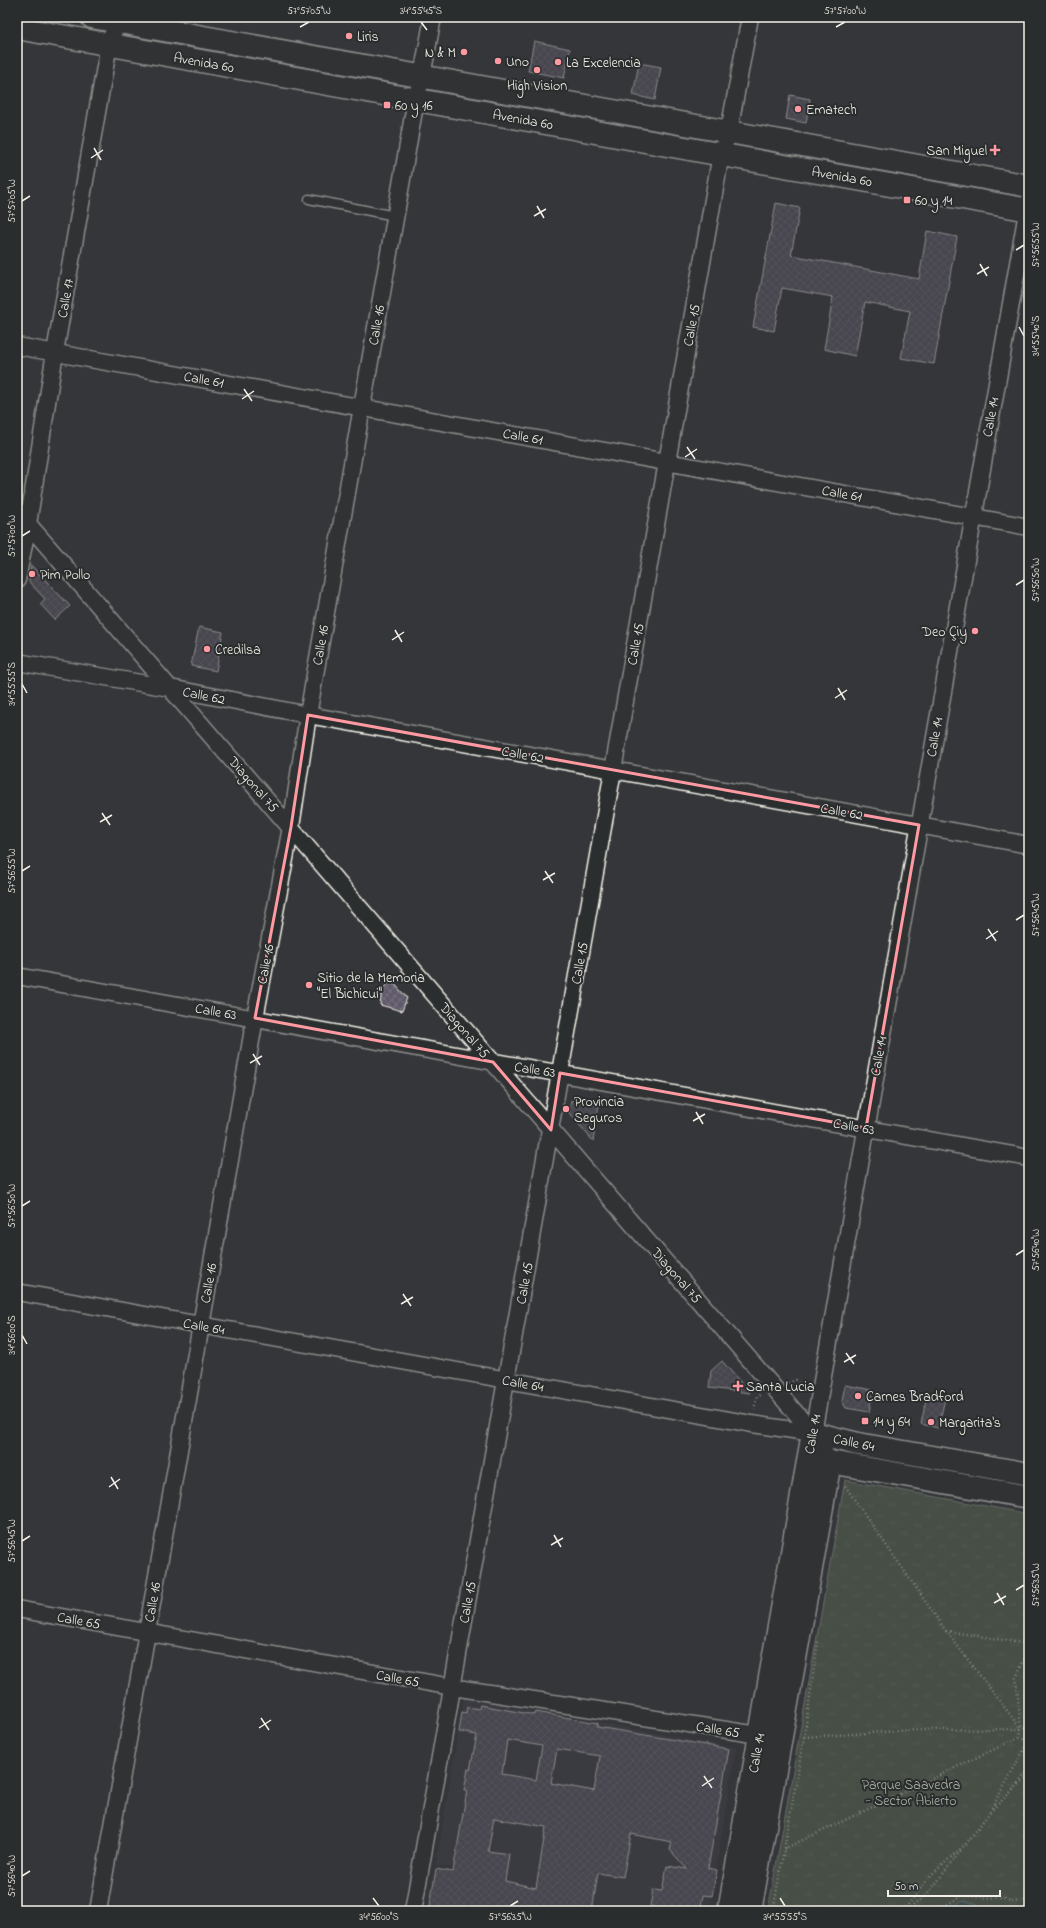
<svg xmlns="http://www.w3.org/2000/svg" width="1046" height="1928" font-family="'Indie Flower',sans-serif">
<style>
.built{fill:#424149}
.park{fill:url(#park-tufts);stroke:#a8ae9e}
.water{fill:#49676b;stroke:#8d9e9d}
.building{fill:url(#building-cross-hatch);stroke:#f4f1e8;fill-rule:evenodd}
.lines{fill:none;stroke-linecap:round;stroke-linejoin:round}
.lane-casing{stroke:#f4f1e8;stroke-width:11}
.street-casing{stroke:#f4f1e8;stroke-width:19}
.secondary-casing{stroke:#f4f1e8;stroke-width:25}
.path{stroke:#f4f1e8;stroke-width:2.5;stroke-dasharray:1 3;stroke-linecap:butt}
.lane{stroke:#2a2d2e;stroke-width:8}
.street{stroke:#2a2d2e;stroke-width:16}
.secondary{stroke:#2a2d2e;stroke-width:22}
.marked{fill:none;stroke:#ff9aa2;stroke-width:3;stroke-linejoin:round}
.ticks{fill:none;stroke:#f4f1e8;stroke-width:1.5}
.poi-dot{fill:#ff9aa2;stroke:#2a2d2e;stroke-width:1.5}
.labels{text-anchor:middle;stroke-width:4;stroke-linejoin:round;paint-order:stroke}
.poi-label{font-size:14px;fill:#f4f1e8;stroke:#2a2d2e;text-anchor:start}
.street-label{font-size:14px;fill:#f4f1e8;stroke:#2a2d2e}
.park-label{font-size:14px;fill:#b0b5a6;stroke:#2a2d2e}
.neatline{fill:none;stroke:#f4f1e8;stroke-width:1.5}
.ticks-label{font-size:10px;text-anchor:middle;fill:#f4f1e8}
</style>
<defs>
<pattern id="park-tufts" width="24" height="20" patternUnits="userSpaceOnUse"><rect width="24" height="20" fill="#5c6c55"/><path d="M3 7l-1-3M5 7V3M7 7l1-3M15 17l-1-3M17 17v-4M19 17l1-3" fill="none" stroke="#74816d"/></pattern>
<pattern id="building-cross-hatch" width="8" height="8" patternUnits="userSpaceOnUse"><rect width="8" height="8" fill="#605a6b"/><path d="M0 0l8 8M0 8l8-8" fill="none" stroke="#777280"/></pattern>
</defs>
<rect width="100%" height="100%" fill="#35363a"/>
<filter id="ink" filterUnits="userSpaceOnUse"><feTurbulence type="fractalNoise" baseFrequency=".025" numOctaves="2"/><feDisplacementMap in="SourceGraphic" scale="8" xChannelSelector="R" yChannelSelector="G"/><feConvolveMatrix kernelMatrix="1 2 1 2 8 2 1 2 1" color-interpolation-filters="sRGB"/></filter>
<g filter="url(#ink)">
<path class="built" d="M464 1698 736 1748 709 1911H429L436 1869 507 1881V1878L436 1865Z"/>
<path class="park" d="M845 1480 1029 1514V1911H768Z"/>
<path class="water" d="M963 1900 993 1911H946Z"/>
<path class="building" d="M534 41 570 49 564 78 528 71Z
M639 63 661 67 655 100 633 95Z
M790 95 810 99 806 123 786 119Z
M776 203 800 208 791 255 919 279 927 231 957 237 934 364 901 358 910 311 865 302 855 356 824 349 833 297 782 288 774 331 753 327Z
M31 565 70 606 55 620 40 604 45 599 29 582Z
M199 627 223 632 216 671 191 666Z
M392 981 407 998 402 1011 380 1005 382 989Z
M571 1100 599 1105 593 1141 569 1113Z
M722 1361 750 1393 709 1388 711 1371Z
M845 1385 873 1390 869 1412 846 1408 842 1401Z
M927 1395 945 1399 938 1428 921 1424Z
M480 1705 535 1715 536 1712 598 1723 597 1727 729 1749 708 1868 717 1870 712 1896 703 1895 700 1911H658L659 1908 650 1906 653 1890 662 1891 667 1866 687 1869 670 1850 672 1842 631 1834 623 1877 598 1873 592 1911H429L436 1869 453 1872 467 1790H464L468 1769 470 1770 477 1735 459 1732 462 1712 466 1713 467 1707 479 1709ZM507 1740 542 1746 536 1780 502 1774ZM557 1749 600 1756 594 1791 551 1783ZM494 1818 546 1827 536 1888 505 1881 509 1854 488 1851Z"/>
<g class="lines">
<defs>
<path id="lane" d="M309 199 395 216"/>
<path id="street" d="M17 346 1029 527
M17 511 813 1433 830 1462
M17 580 28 524 55 352 109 44 119 17
M17 662 170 688 308 715 1029 845
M17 976 1029 1158
M17 1292 752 1424 813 1433
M813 1433 1029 201
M17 1609 452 1687 771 1737
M98 1911 255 1018 291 827 308 715 416 99 422 76 433 17
M413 1911 721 154 729 131 750 17"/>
<path id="secondary" d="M92 17 1029 186
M17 28 1029 210
M729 1911 813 1433 858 1444 1029 1474
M750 1911 830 1462 1029 1497"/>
</defs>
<use href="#lane" class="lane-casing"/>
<use href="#street" class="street-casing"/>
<use href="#secondary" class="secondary-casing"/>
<path class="path" d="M788 1383 796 1380 805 1389
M754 1410 757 1396 760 1395
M845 1486 946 1631 1021 1729
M946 1631 1029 1644
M1029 1726 1021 1729 1020 1737 1029 1743
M804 1737 914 1730 1021 1729 1016 1678 1029 1648
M1018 1784 1029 1769
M992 1808 1027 1744
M784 1849 1020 1737
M773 1911 804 1737 818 1641
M903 1911 931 1875 966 1844 990 1812 1017 1786 1029 1777
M907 1911 930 1891 962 1849
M937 1911 961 1896 1003 1898 1013 1902 1029 1900"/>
<use href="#lane" class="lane"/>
<use href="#street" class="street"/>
<use href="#secondary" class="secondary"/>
</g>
</g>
<path d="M0 0H1046V1928H0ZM308 715 919 825 866 1128 560 1073 551 1130 493 1062 255 1018 291 827Z" fill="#35363a" fill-opacity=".55" fill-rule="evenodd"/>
<path class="marked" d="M308 715 919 825 866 1128 560 1073 551 1130 493 1062 255 1018 291 827Z"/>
<path class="ticks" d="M421 22 427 30M300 27 309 22M836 27 845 22M94 148 101 160M91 158 103 150M22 201 30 196M537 206 544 218M534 216 546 209M1016 250 1024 245M980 264 987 276M977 274 989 267M1019 327 1024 336M244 389 252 401M242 399 254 391M687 447 695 459M685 457 697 449M22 536 30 531M1016 585 1024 580M395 630 402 642M392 640 404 632M22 684 27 693M838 688 845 700M835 698 847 690M102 813 110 825M100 822 112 815M22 871 30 866M545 871 553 883M543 880 555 873M1016 920 1024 915M988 929 996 941M986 939 998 931M253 1054 260 1065M250 1063 262 1056M696 1112 703 1124M693 1121 705 1114M22 1206 30 1201M1016 1255 1024 1250M403 1294 411 1306M401 1304 413 1297M22 1335 27 1344M846 1353 854 1364M844 1362 856 1355M111 1477 118 1489M109 1487 120 1479M554 1535 561 1547M22 1541 30 1536M551 1545 563 1538M1016 1590 1024 1585M997 1593 1004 1605M994 1603 1006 1596M261 1718 269 1730M259 1728 271 1720M704 1776 712 1788M702 1786 714 1778M22 1876 30 1871M373 1898 379 1906M780 1898 785 1906M510 1906 518 1901"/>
<g class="poi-dot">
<circle cx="349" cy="36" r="4"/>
<circle cx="464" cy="52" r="4"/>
<circle cx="498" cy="61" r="4"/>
<circle cx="558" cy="62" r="4"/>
<circle cx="537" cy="70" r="4"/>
<rect x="383" y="101" width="8" height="8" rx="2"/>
<circle cx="798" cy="109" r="4"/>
<path d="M993 144h4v4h4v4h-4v4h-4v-4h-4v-4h4z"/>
<rect x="903" y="196" width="8" height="8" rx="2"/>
<circle cx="32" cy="574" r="4"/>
<circle cx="975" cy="631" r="4"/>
<circle cx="207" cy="649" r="4"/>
<circle cx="309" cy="985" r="4"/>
<circle cx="566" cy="1109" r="4"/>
<path d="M736 1380h4v4h4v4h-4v4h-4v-4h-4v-4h4z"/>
<circle cx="858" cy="1396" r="4"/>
<rect x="861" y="1417" width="8" height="8" rx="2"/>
<circle cx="931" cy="1422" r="4"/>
</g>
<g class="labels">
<g class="poi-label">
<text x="357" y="41">Liris</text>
<text x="456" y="57" text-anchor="end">N &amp; M</text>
<text x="506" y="66">Uno</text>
<text x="566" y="67">La Excelencia</text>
<text x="537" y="90" text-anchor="middle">High Vision</text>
<text x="395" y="110">60 y 16</text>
<text x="806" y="114">Ematech</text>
<text x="987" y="155" text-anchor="end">San Miguel</text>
<text x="915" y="205">60 y 14</text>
<text x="40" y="579">Pim Pollo</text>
<text x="967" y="636" text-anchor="end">Deo Çiy</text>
<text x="215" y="654">Credilsa</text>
<text x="317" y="982">Sitio de la Memoria<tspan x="317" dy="16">"El Bichicui"</tspan></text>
<text x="574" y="1106">Provincia<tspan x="574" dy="16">Seguros</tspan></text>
<text x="746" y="1391">Santa Lucia</text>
<text x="866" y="1401">Carnes Bradford</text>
<text x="873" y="1426">14 y 64</text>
<text x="939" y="1427">Margarita's</text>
</g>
<g class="street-label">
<text transform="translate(204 62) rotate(10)" y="5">Avenida 60</text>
<text transform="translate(523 119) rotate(10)" y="5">Avenida 60</text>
<text transform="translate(842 176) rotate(10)" y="5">Avenida 60</text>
<text transform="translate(65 298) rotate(-80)" y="5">Calle 17</text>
<text transform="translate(376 325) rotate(-80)" y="5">Calle 16</text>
<text transform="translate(691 325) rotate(-80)" y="5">Calle 15</text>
<text transform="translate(204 379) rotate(10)" y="5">Calle 61</text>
<text transform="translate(990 417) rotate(-80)" y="5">Calle 14</text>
<text transform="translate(523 436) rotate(10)" y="5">Calle 61</text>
<text transform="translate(842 493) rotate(10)" y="5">Calle 61</text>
<text transform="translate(635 644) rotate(-80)" y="5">Calle 15</text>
<text transform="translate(320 645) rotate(-80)" y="5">Calle 16</text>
<text transform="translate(204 695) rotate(11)" y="5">Calle 62</text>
<text transform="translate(934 737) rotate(-80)" y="5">Calle 14</text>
<text transform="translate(523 754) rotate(10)" y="5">Calle 62</text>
<text transform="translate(254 784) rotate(49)" y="5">Diagonal 75</text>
<text transform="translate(842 811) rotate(10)" y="5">Calle 62</text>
<text transform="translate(579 963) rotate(-80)" y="5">Calle 15</text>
<text transform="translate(265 964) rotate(-79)" y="5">Calle 16</text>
<text transform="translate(216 1011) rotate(10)" y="5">Calle 63</text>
<text transform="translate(465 1030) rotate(49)" y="5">Diagonal 75</text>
<text transform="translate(878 1056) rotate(-80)" y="5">Calle 14</text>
<text transform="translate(535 1069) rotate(9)" y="5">Calle 63</text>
<text transform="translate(854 1126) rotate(10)" y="5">Calle 63</text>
<text transform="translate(677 1275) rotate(49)" y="5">Diagonal 75</text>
<text transform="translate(208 1283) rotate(-80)" y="5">Calle 16</text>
<text transform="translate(524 1283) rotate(-80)" y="5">Calle 15</text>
<text transform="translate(204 1326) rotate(10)" y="5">Calle 64</text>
<text transform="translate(523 1383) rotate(10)" y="5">Calle 64</text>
<text transform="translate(812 1434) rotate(-80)" y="5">Calle 14</text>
<text transform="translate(854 1442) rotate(12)" y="5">Calle 64</text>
<text transform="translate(152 1602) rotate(-80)" y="5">Calle 16</text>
<text transform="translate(467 1602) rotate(-80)" y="5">Calle 15</text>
<text transform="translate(79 1620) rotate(10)" y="5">Calle 65</text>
<text transform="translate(398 1678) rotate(10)" y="5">Calle 65</text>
<text transform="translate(718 1729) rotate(9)" y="5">Calle 65</text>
<text transform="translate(756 1753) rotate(-80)" y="5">Calle 14</text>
</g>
<g class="park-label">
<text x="911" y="1789">Parque Saavedra<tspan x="911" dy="16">- Sector Abierto</tspan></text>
</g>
</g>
<rect width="1046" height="1928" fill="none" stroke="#2a2d2e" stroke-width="44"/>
<path d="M888 1890v6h112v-6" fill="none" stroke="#f4f1e8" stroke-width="2"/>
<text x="894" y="1890" font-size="12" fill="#f4f1e8" stroke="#2a2d2e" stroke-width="3" paint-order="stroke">50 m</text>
<rect x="22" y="22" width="1002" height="1884" class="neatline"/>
<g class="ticks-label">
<text x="309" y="14">57°57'05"W</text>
<text x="421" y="14">34°55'45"S</text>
<text x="845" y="14">57°57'00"W</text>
<text transform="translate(11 201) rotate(-90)" y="4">57°57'05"W</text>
<text transform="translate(1035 245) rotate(-90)" y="4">57°56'55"W</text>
<text transform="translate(1035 336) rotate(-90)" y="4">34°55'40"S</text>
<text transform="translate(11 536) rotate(-90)" y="4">57°57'00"W</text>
<text transform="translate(1035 580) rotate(-90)" y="4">57°56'50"W</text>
<text transform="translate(11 684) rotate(-90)" y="4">34°55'55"S</text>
<text transform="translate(11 871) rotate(-90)" y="4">57°56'55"W</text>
<text transform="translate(1035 915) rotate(-90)" y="4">57°56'45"W</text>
<text transform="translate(11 1206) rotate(-90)" y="4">57°56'50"W</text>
<text transform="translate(1035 1250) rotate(-90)" y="4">57°56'40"W</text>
<text transform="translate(11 1335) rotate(-90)" y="4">34°56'00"S</text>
<text transform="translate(11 1541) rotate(-90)" y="4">57°56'45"W</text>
<text transform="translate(1035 1585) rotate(-90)" y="4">57°56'35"W</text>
<text transform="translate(11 1876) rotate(-90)" y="4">57°56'40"W</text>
<text x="379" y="1920">34°56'00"S</text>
<text x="510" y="1920">57°56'35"W</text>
<text x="785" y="1920">34°55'55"S</text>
</g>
</svg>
